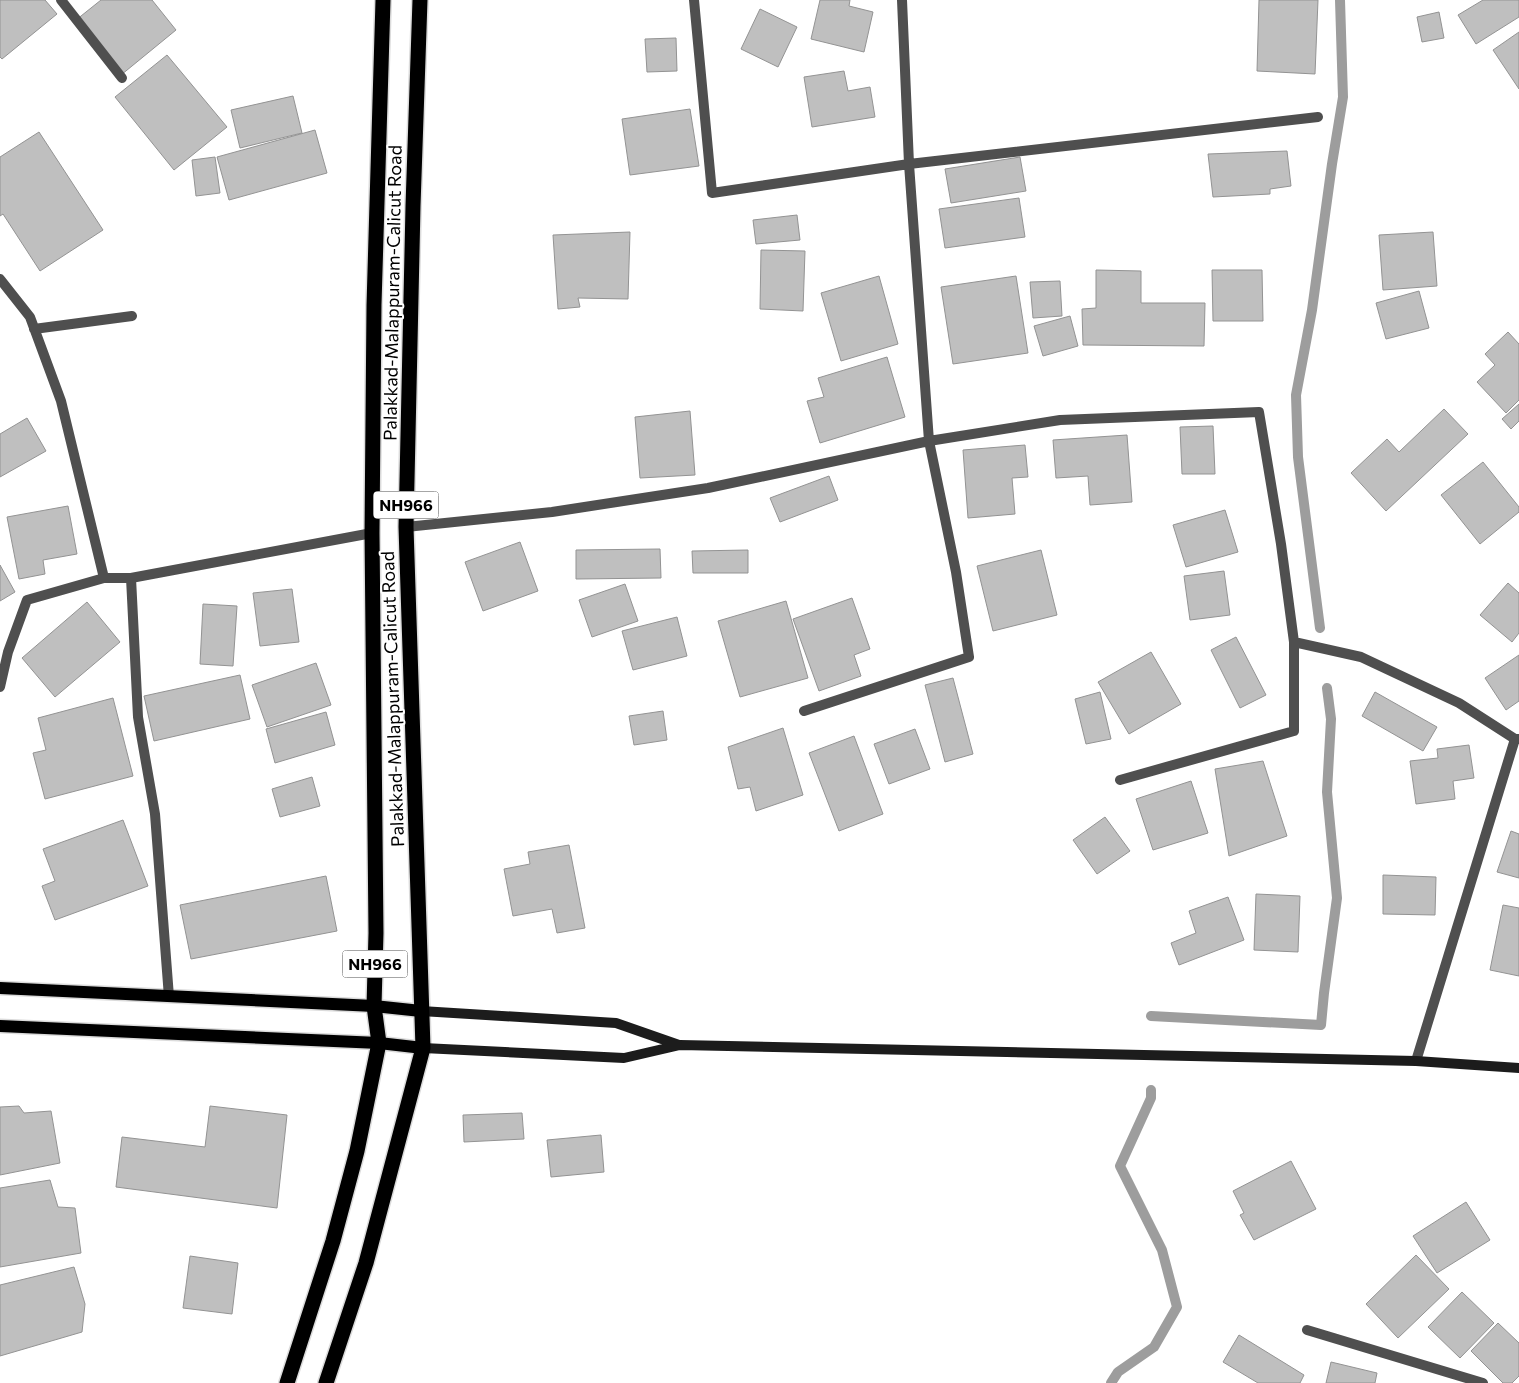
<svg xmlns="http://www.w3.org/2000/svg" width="1519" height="1383" font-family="Commissioner,sans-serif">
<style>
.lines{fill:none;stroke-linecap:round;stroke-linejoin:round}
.stream{stroke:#9d9d9d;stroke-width:10}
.building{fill:#bfbfbf;stroke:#939393}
.primary-casing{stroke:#dbdbdb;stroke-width:15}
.highway-casing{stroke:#dbdbdb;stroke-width:18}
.street{stroke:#4f4f4f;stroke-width:10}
.secondary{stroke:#1c1c1c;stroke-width:10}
.primary{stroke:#000;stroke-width:12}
.highway{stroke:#000;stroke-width:15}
.labels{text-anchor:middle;stroke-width:4;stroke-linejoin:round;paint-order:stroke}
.shield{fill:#fff;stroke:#4c4c4c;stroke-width:1}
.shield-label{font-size:16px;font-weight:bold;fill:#000}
.street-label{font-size:18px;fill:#000;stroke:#fff}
</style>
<rect width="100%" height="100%" fill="#fff"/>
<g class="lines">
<path class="stream" d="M1320 628 1298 457 1296 395 1312 310 1332 164 1343 97 1340 0
M1151 1016 1321 1025 1324 993 1337 898 1327 792 1331 719 1327 688
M1111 1383 1118 1372 1154 1347 1177 1307 1162 1250 1120 1166 1151 1098V1090"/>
</g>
<path class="building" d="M0 0H45L57 14 2 59 0 57Z
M101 0H152L176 30 121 75 76 20Z
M820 0H850L849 6 873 12 864 52 811 39Z
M1259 0H1318L1315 74 1257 71Z
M1483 0H1519V17L1476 44 1458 15Z
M760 9 797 27 778 67 741 49Z
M1439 12 1444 38 1422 42 1417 17Z
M1519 32V89L1493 50Z
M676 38 677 71 647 72 645 39Z
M167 55 227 127 174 170 115 97Z
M844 71 848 91 870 87 875 117 812 127 804 77Z
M293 96 302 133 240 148 231 110Z
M690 109 699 166 630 175 622 119Z
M315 130 327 173 229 200 217 157Z
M39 132 103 230 40 271 3 214 0 216V157Z
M1287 151 1291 186 1270 189V194L1213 197 1208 154Z
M215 157 220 193 196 196 192 160Z
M1020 157 1026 191 951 203 945 169Z
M1019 198 1025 237 945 248 939 209Z
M797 215 800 240 756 244 753 220Z
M630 232 628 299 578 298 580 307 558 309 553 235Z
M1433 232 1437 286 1383 290 1379 235Z
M761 250 805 251 803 311 760 309Z
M1096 270 1141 271V303H1205L1204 346 1083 345 1082 309 1096 308Z
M1212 270H1262L1263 321H1213Z
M879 276 898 344 841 361 821 293Z
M1016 276 1028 353 953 364 941 287Z
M1060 281 1062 316 1033 318 1030 282Z
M1419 291 1429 328 1386 339 1376 303Z
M1070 316 1078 346 1043 356 1034 326Z
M1508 332 1519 344V400L1506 413 1477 382 1495 365 1485 354Z
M887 357 905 417 820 443 807 401 824 397 818 378Z
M1519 404V421L1511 429 1502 419Z
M1444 409 1468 434 1386 511 1351 473 1387 439 1399 452Z
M690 411 695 475 640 478 635 417Z
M27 418 46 451 0 477V434Z
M1213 426 1215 474H1182L1180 427Z
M1127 435 1132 502 1090 505 1088 476 1056 478 1053 440Z
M1025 445 1028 477 1012 478 1015 514 968 518 963 450Z
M1483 462 1519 507V512L1480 544 1441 495Z
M829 476 838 500 780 522 770 498Z
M68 506 77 554 43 560 45 574 19 579 7 517Z
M1225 510 1238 552 1186 567 1173 525Z
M520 542 538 591 483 611 465 562Z
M660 549 661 578 576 579V550Z
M748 550V573H693L692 551Z
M1041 550 1057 615 993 631 977 566Z
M0 565 15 592 0 601Z
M1224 571 1230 615 1190 620 1184 576Z
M1508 583 1519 593V633L1512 642 1480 615Z
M625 584 638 621 592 637 579 600Z
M292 589 299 642 260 646 253 593Z
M852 598 870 649 854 655 861 676 819 691 793 619Z
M786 601 808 678 740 697 718 621Z
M87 602 120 642 55 697 22 658Z
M203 604 237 606 233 666 200 664Z
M677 617 687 656 633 670 622 631Z
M1236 637 1266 695 1240 708 1211 650Z
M1151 652 1181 704 1129 734 1098 682Z
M1519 655V701L1506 710 1485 678Z
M316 663 331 705 267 727 252 685Z
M240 675 250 719 154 741 144 696Z
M953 678 973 754 945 762 925 685Z
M1100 692 1111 739 1086 744 1075 699Z
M1375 692 1437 727 1423 751 1362 716Z
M113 698 133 776 45 799 33 753 46 750 38 718Z
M663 711 667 740 634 745 629 716Z
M326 712 335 745 275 763 266 729Z
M783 728 803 795 756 811 750 787 738 789 728 747Z
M915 729 930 769 889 784 874 744Z
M854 736 883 814 839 831 809 753Z
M1469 745 1474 778 1453 781 1455 799 1416 804 1410 761 1438 758 1437 749Z
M1263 761 1287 836 1229 856 1215 769Z
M312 777 320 806 280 817 272 789Z
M1191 781 1208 833 1153 850 1136 799Z
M1105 817 1130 851 1097 874 1073 840Z
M123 820 148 886 55 920 42 886 55 881 43 849Z
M1511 831 1519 834V878L1497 872Z
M569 845 585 928 557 933 552 909 513 916 504 869 530 864 528 852Z
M1383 875 1436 877 1435 915 1383 914Z
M326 876 337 931 191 959 180 905Z
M1256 894 1300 896 1298 952 1254 950Z
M1228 897 1244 940 1179 965 1171 943 1196 933 1189 911Z
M1503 905 1519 908V976L1490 970Z
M19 1106 24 1113 51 1111 60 1163 0 1175V1107Z
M210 1106 287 1115 277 1208 116 1187 122 1137 205 1147Z
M522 1113 524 1139 464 1142 463 1115Z
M601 1135 604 1172 551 1177 547 1140Z
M1291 1161 1316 1209 1254 1240 1240 1215 1244 1213 1233 1191Z
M50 1180 58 1207 75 1208 81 1253 0 1267V1188Z
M1466 1202 1490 1240 1437 1273 1413 1236Z
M1416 1255 1449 1289 1398 1338 1366 1304Z
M190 1256 238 1263 232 1314 183 1308Z
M74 1267 85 1304 82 1332 0 1356V1285Z
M1462 1292 1494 1323 1460 1358 1428 1327Z
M1498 1323 1519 1343V1376L1512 1383H1503L1471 1351Z
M1239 1335 1304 1375 1300 1383H1258L1223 1362Z
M1331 1362 1377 1373 1375 1383H1326Z"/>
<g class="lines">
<defs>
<path id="primary" d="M0 988 374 1006 421 1011
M0 1026 379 1043 423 1048"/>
<path id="highway" d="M287 1383 333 1241 357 1151 379 1043 374 1006 376 933 372 533 374 305 383 0
M326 1383 366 1263 423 1048 406 527 413 206 420 0"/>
</defs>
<use href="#primary" class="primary-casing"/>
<use href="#highway" class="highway-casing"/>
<path class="street" d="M61 0 122 78
M694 0 712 193 909 164 929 441 956 572 969 657 804 711
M902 0 909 164 1318 117
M0 279 30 317 61 401 104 578
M34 329 132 316
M406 527 552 512 708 488 929 441 1060 420 1259 412 1281 544 1294 642 1361 657 1459 703 1515 739H1519
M131 578 138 717 155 814 169 997
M0 687 8 652 27 600 104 578H131L372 533
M1120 780 1294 731V642
M1416 1061 1515 739
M1307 1330 1483 1383"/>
<path class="secondary" d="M421 1011 616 1023 679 1045
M423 1048 624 1058 680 1045 1416 1061 1519 1068"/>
<use href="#primary" class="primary"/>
<use href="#highway" class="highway"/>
</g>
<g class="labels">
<g class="shield">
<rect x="373.5" y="491.5" width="65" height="27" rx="4"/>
<rect x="342.5" y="950.5" width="65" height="27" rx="4"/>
</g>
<g class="shield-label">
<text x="406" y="511">NH966</text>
<text x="375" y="970">NH966</text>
</g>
<g class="street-label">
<text transform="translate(393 293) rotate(-89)" y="6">Palakkad-Malappuram-Calicut Road</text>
<text transform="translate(393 699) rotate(-92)" y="6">Palakkad-Malappuram-Calicut Road</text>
</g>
</g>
</svg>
